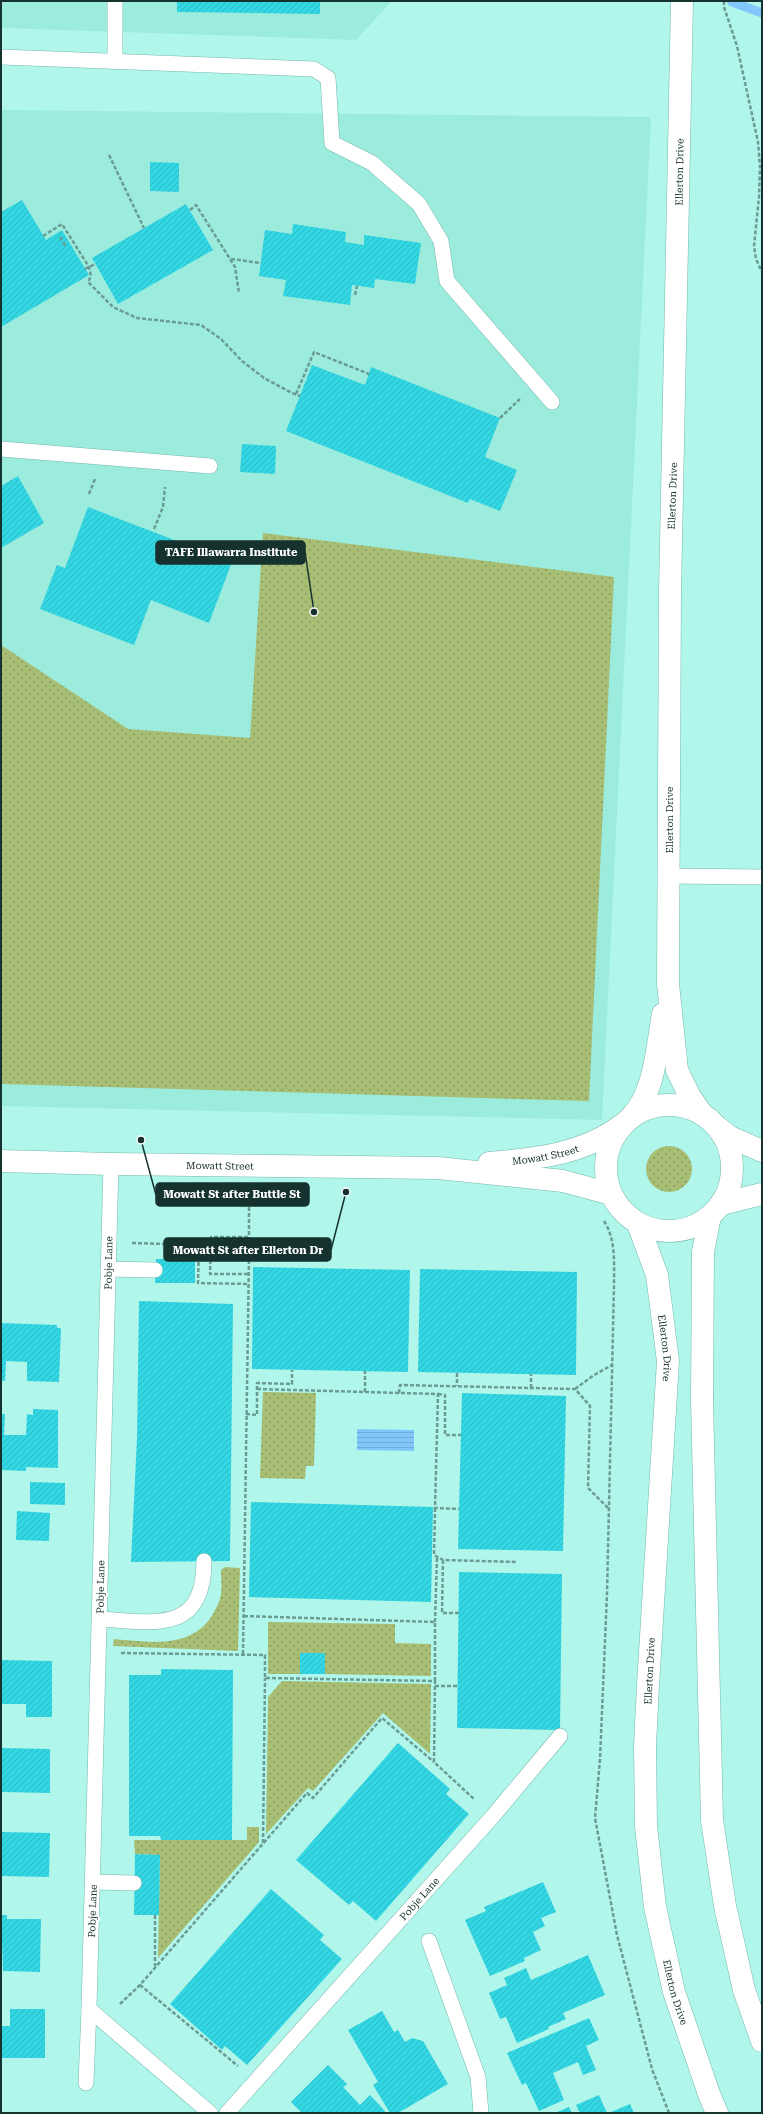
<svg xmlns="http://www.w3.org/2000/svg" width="763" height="2114" font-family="'Roboto Serif',serif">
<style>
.built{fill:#9cecde}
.green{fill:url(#green-dots)}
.water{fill:url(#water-rules)}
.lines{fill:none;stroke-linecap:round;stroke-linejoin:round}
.stream{stroke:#82c7fb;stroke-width:9}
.building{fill:url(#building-hatch)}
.service-casing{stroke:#74b8ac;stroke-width:16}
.minor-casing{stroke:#74b8ac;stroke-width:23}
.secondary-casing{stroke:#74b8ac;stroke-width:23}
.path{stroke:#6a9c94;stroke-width:2.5;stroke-dasharray:4 2;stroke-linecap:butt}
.service{stroke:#fff;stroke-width:15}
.minor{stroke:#fff;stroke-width:22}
.secondary{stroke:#fff;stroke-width:22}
.labels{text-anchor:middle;stroke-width:4;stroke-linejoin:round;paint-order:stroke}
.street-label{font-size:10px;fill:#16322e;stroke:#fff}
.leader{fill:none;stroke:#16322e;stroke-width:1.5}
.callout-dot{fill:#16322e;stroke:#fff;stroke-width:1.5}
.callout{fill:#16322e;stroke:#16322e;stroke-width:1.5}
.callout-label{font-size:11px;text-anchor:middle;font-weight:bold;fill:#fff}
</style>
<defs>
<pattern id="green-dots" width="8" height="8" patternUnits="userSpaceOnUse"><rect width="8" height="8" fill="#a8be74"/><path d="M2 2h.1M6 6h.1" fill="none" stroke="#889b60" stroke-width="1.8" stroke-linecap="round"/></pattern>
<pattern id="water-rules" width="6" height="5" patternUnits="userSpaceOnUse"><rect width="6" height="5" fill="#82c7fb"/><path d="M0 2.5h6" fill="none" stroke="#70abd7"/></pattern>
<pattern id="building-hatch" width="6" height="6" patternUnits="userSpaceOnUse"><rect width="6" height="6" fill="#33d7e3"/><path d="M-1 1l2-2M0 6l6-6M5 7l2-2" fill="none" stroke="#2cb9c3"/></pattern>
</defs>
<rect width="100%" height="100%" fill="#b1f6ea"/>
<path class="built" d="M1 1H392L356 40 1 28Z
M1 110 651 117 602 1120 1 1106Z"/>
<path class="green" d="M263 533 614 577 589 1101 1 1084V645L128 729 250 738Z
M646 1169a23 23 0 1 1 46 0a23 23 0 1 1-46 0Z
M263 1392 316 1393 314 1466H306L305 1479 260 1478Z
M225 1567 240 1568 238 1651 113 1646 114 1639C148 1642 192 1650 213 1614 216 1608 220 1602 221 1594 222 1587 221 1578 221 1570Z
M268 1622 395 1624V1643L431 1644V1676L325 1674V1654L300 1653V1674H268Z
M282 1681 431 1684 430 1754 383 1713 313 1791 308 1788 266 1834 268 1697Z
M247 1827H259V1842L158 1958 160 1855 135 1854 134 1840H247Z"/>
<path class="water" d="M357 1429 414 1430V1451L357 1450Z"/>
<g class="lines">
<path class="stream" d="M732 2 762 13"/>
</g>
<path class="building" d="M177 1H320V14L177 12Z
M150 162 179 163V192L150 191Z
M22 200 46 240 62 230 89 275 1 327V212Z
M186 204 213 250 118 304 92 258Z
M293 224 346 232 345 242 364 245V235L421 243 415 284 375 279 374 288 352 285 350 305 283 296 286 280 259 276 265 230 292 234Z
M312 365 365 385 371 367 500 418 485 457 517 470 500 511 470 499 468 503 286 431Z
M242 444 276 446 275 474 240 472Z
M18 476 44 523 1 548V486Z
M88 507 232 562 209 623 151 600 134 645 40 609 57 565 65 568Z
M166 1253 195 1254V1283H155L156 1259H166Z
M253 1267 410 1270 408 1372 252 1369Z
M420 1269 577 1272 576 1375 418 1372Z
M139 1301 233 1304 230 1561 131 1562 137 1438Z
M1 1323 57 1325V1328H61L59 1382 27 1381V1362L6 1361 5 1381H1Z
M462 1393 566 1396 563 1551 458 1549Z
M33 1409 58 1410V1468L26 1467V1471L1 1470V1414H5L4 1435H26L27 1414 33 1415Z
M30 1482 65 1483V1505L30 1504Z
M251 1502 433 1507 431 1602 249 1597Z
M17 1511 50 1513 49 1541 16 1540Z
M459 1572 562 1574 560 1730 457 1728Z
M300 1653H325V1674H300Z
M1 1660 52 1661V1717H26V1704H1Z
M161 1669 233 1670 232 1840H161L160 1836H129V1675H161Z
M398 1743 450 1789 446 1794 469 1814 376 1921 353 1901 349 1905 296 1860Z
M1 1748 50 1749V1793L1 1792Z
M1 1832 50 1833 49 1877 1 1876Z
M135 1854 160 1855 159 1915H134Z
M543 1882 556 1912 541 1918 545 1926 533 1932 541 1950 524 1958 525 1961 490 1976 465 1920 486 1911 484 1907Z
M271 1889 324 1935 320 1940 342 1959 247 2065 225 2046 222 2050 170 2004Z
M1 1915H7V1919H41L40 1972 3 1971Z
M588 1955 605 1995 563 2013 566 2019 548 2027 549 2029 517 2043 506 2017 500 2019 489 1993 507 1985 504 1978 526 1968 531 1980Z
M10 2009H45V2058H1V2026H10Z
M382 2011 394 2032 398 2030 405 2042 412 2038 423 2041 448 2084 398 2113H390L373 2085 378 2082 348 2030Z
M589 2018 599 2040 586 2046 596 2070 583 2075 578 2062 553 2073 564 2100 539 2111 526 2083 522 2085 507 2053Z
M328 2065 347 2084 343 2087 360 2105 370 2095 385 2111 383 2113H302L291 2102Z
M599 2095 607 2113H580L576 2105Z
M630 2104 634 2113H609Z
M569 2107 572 2113H555Z"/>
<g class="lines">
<defs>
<g id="service">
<path d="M115 1V61"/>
<path d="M1 57 314 69 328 78 332 143 372 163 419 204 441 241 447 281 552 402"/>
<path d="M1 449 210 466"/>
<path d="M668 876 762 877"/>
<path d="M111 1164 89 2009 210 2113"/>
<path d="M108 1269 155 1270"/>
<path d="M100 1619C153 1622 204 1635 204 1561"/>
<path d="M93 1882 134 1883"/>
<path d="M429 1941 478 2077 481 2113"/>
<path d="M86 2083 89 2009"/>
<path id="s1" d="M227 2113 493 1816 560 1736"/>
</g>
<g id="minor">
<path d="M717 1127 730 1137 762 1151"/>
<path id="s2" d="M1 1161 111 1164 438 1168 563 1181 611 1194"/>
<path id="s3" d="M489 1163C536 1159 584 1154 622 1125"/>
<path d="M721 1204 762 1194"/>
</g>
<g id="secondary">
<path d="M682 1 670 592 668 984 677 1070 690 1097 702 1114"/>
<circle cx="669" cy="1168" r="63"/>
<path d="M631 1117C655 1093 657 1047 663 1014"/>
<path d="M710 1216 703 1252 702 1400 712 1820 725 1906 744 1990 762 2041"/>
<path id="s4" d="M638 1224 657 1275 668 1361 648 1685 645 1746 646 1826 655 1907 674 1992 709 2094 717 2113"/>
</g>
</defs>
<use href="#service" class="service-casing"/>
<use href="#minor" class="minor-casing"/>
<use href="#secondary" class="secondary-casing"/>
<path class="path" d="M724 1V7L737 46 758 142 760 167 759 197 754 246 756 259 762 272
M109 155 144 228
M190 210 196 205 235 267 239 293
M43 236 62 224 89 267 91 276 88 282 113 307 137 318 201 325 221 339 242 361 264 378 292 393 300 396
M60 237 66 247
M231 259 261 263
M85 269 95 264
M355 295 357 286
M296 394 314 352 369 374
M500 418 520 399
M89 494 95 479
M154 529 163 507 165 487
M604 1221C616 1239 614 1264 614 1285L607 1594 600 1759 595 1818 617 1935 652 2069 669 2113
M249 1241V1202
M132 1243 199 1245 198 1283 248 1284
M248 1274H210L211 1237H249
M457 1373V1386
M531 1388V1374
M257 1389 438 1394 435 1508 459 1509
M575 1389 594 1375 612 1365
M365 1392V1371
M399 1393 400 1385 575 1389 590 1406 588 1488 609 1509
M438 1394 445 1395V1435H461
M246 1414 257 1415V1383L292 1384V1370
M435 1508 434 1555 443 1560 517 1562
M443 1560 442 1613H459
M244 1616 435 1622V1681
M435 1622 437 1557
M121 1653 265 1655V1678L435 1681 434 1762 475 1800
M243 1654 249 1256
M435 1686H458
M263 1843 265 1678
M155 1915V1966
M140 1985 238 2066
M120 2004 140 1985 307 1793 313 1798 382 1718 434 1762"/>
<use href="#service" class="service"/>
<use href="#minor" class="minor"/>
<use href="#secondary" class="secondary"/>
</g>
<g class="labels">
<g class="street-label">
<text transform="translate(679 172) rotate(-89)" y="4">Ellerton Drive</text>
<text transform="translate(672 496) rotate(-88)" y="4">Ellerton Drive</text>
<text transform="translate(669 820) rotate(-90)" y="4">Ellerton Drive</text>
<text dy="4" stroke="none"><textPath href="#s3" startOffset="57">Mowatt Street</textPath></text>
<text dy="4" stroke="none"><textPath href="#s2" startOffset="219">Mowatt Street</textPath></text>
<text transform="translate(108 1263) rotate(-89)" y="4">Pobje Lane</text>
<text dy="4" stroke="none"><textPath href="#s4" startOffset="128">Ellerton Drive</textPath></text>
<text transform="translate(100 1587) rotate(-89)" y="4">Pobje Lane</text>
<text transform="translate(649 1671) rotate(-87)" y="4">Ellerton Drive</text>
<text dy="4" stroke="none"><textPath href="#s1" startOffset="288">Pobje Lane</textPath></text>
<text transform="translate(92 1911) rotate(-88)" y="4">Pobje Lane</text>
<text dy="4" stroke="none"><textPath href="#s4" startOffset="776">Ellerton Drive</textPath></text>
</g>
</g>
<path class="leader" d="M314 612L305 552M141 1140L156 1195M346 1192L331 1250"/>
<g class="callout-dot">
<circle cx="314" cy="612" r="4"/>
<circle cx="141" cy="1140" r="4"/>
<circle cx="346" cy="1192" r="4"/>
</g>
<g class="callout">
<rect x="156" y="541" width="149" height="23" rx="4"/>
<rect x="156" y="1183" width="153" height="23" rx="4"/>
<rect x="164" y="1238" width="167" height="23" rx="4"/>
</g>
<g class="callout-label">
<text x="231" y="556">TAFE Illawarra Institute</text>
<text x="232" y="1198">Mowatt St after Buttle St</text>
<text x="248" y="1254">Mowatt St after Ellerton Dr</text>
</g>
<rect width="763" height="2114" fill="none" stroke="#16322e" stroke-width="4"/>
</svg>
